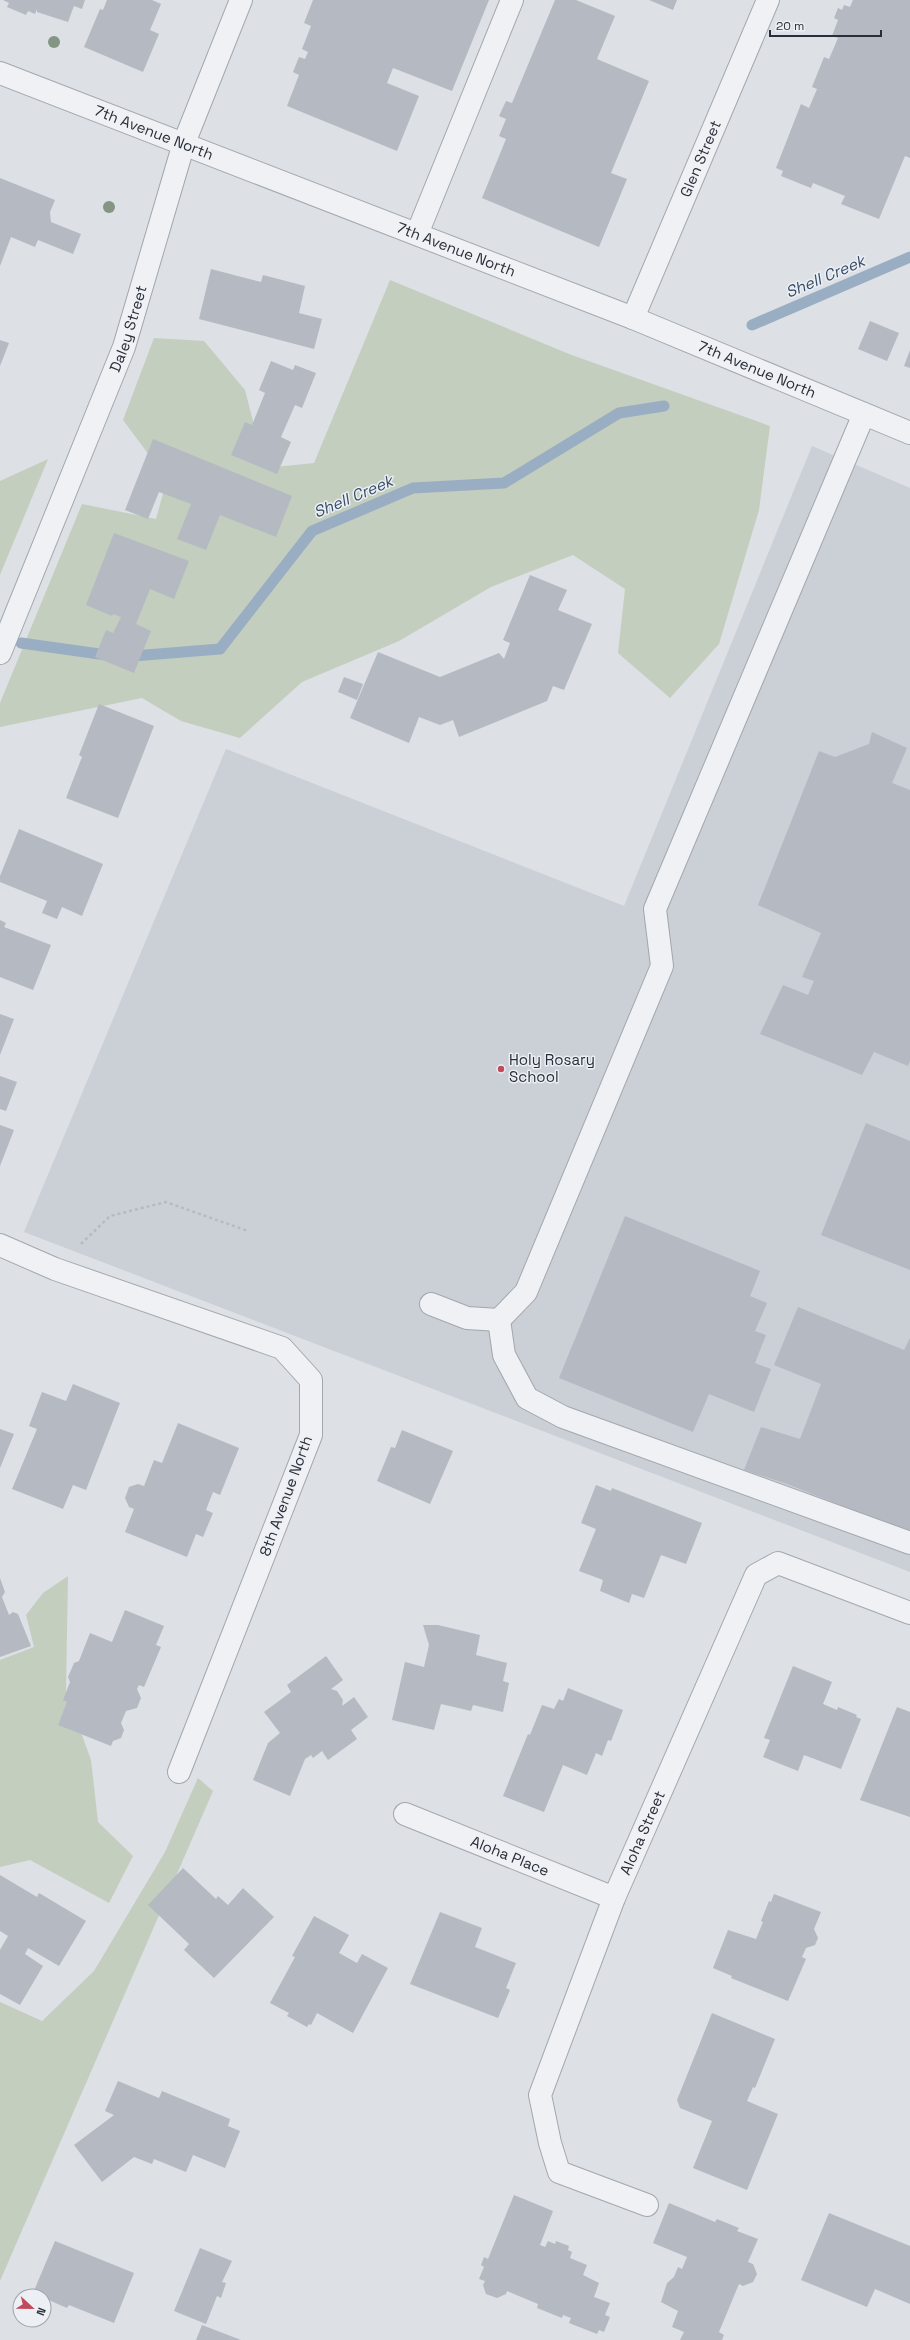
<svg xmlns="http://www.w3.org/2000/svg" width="910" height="2340" font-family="'Space Grotesk',sans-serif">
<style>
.built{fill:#cbcfd6}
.green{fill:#c3cebf}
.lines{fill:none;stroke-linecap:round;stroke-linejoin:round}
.stream{stroke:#9aaec3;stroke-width:11}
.building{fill:#b5b9c2}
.minor-casing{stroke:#a3a7ae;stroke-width:24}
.path{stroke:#b7bbc0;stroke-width:2.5;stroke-dasharray:3 3;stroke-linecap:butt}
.minor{stroke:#eff1f4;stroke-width:22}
.tree{fill:#849485}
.poi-dot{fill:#c14b5d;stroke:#eceff3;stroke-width:1.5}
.labels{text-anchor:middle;stroke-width:3;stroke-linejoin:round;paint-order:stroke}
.street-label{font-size:15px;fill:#282f3a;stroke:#eceff3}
.poi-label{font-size:15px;fill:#282f3a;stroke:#eceff3;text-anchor:start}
.water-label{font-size:16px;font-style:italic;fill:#364d6a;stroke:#eceff3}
</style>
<rect width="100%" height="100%" fill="#dde0e5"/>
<path class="built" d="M812 446 910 488V1572L24 1232 226 749 624 906Z"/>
<path class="green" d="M390 280 569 354 770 426 759 510 719 644 670 698 618 653 625 589 573 555 491 587 399 641 302 682 240 738 181 721 142 698 0 727V703L82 504 156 519 167 479 123 420 154 338 204 341 245 390 265 468 314 463Z
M48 459 0 575V481Z
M68 1576 66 1691 91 1760 98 1822 133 1856 109 1903 30 1860 0 1867V1660L34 1647 26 1615 43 1593Z
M198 1778 213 1791 0 2281V2002L42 2021 94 1971 165 1852Z"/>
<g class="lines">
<path class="stream" d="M752 325 910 257
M21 643 121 657 220 649 312 531 413 488 504 483 619 413 664 406"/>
</g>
<path class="building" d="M3 0H85L82 9 74 6 68 22 37 12V9L35 14 28 11 26 15 7 7 9 3Z
M107 0H152L161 4 150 30 159 34 143 72 84 47 100 9 103 10Z
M313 0H489L452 91 393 68 387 83 419 96 397 151 287 106 299 75 293 72 299 57 305 59 308 52 302 49 311 26 304 23Z
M555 0H576L615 16 597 59 649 81 611 173 627 179 599 247 482 198 506 139 499 136 506 119 499 116 506 101 512 103Z
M649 0H677L673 10Z
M853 0H910V158L905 156 879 219 841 204 845 196 813 183 811 188 781 176 783 171 776 168 801 104 809 108 817 89 812 87 824 57 829 59 838 38 832 36 838 20 834 18 838 8 842 10 844 5 850 7Z
M0 178 55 200 50 212 51 222 81 234 73 254 38 240 35 247 11 237 0 266Z
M211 269 261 282 263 275 305 286 299 313 322 319 314 349 199 319Z
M870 321 899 333 887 361 858 349Z
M0 340 9 343 0 366Z
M910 350V368L904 366Z
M271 361 293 370 295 365 316 373 302 408 295 405 281 437 291 442 277 474 231 455 245 422 252 425 265 393 259 390Z
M153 439 292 496 276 537 220 515 206 550 177 539 191 504 159 492 148 519 125 510Z
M114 533 189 561 174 599 150 589 136 624 151 631 134 673 95 657 106 630 113 633 121 617 113 614 112 616 86 605Z
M530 575 567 590 558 610 592 624 564 690 553 686 547 701 459 737 453 720 440 725 419 717 409 743 350 718 378 652 440 677 499 653 504 659 510 643 503 640Z
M344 677 363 684 357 700 338 692Z
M99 704 154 726 118 818 66 798 82 757 79 755Z
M872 732 907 748 892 783 910 790V1061L908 1066 874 1052 862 1075 760 1034 783 985 808 995 814 981 802 977 821 933 758 905 819 751 835 757 869 744Z
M19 829 103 864 82 916 62 907 57 919 42 913 47 901 0 882V876Z
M0 920 6 923 4 927 51 945 33 990 0 977Z
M0 1014 14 1019 0 1055Z
M0 1076 17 1082 6 1111 0 1109Z
M866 1123 910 1141V1270L821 1235Z
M0 1125 14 1130 0 1166Z
M625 1216 760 1271 750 1296 767 1303 755 1331 766 1335 755 1363 771 1369 754 1412 709 1394 693 1432 559 1378Z
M798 1307 904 1350 910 1338V1533L787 1484 744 1470 761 1427 800 1439 821 1384 774 1365Z
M73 1384 120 1403 86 1490 73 1485 63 1509 12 1489 37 1429 29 1426 42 1392 66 1401Z
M178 1423 239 1448 220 1495 213 1492 206 1510 213 1513 203 1537 196 1534 187 1557 125 1532 134 1509 129 1507 125 1498 129 1487 138 1484 144 1486 154 1460 162 1463Z
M0 1429 14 1434 0 1468Z
M402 1430 453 1451 430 1504 377 1481 391 1447 395 1448Z
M596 1485 611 1491 612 1488 702 1523 686 1564 661 1555 644 1598 632 1594 629 1603 600 1591 603 1580 579 1571 596 1529 581 1523Z
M0 1578 5 1592 2 1597 9 1615 13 1612 18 1614 31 1646 0 1657Z
M125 1610 164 1626 156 1645 161 1647 144 1687 139 1685 137 1689 141 1698 137 1708 126 1711 121 1723 124 1730 121 1738 113 1741 111 1746 58 1725 67 1702 63 1700 70 1682 68 1677 74 1663 79 1661 90 1633 112 1642Z
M423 1625H438L480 1635 476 1655 507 1663 503 1681 509 1683 503 1712 473 1705 471 1711 441 1704 434 1730 392 1720 405 1662 424 1667 429 1645Z
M326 1656 343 1680 331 1689 337 1691 343 1700 342 1706 354 1697 368 1717 351 1730 357 1739 328 1760 322 1751 313 1758 311 1755 305 1759 290 1796 253 1780 268 1743 280 1733 264 1712 291 1692 287 1685Z
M793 1666 832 1682 823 1704 837 1710 838 1707 857 1715 856 1717 861 1719 841 1769 804 1755 798 1771 763 1757 770 1740 764 1738Z
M568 1688 623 1710 611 1741 608 1740 602 1756 596 1753 587 1775 563 1765 544 1812 503 1796 528 1734 530 1735 542 1705 554 1709 559 1699 563 1701Z
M897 1707 910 1712V1817L860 1800Z
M183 1868 216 1899 218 1896 228 1905 243 1888 274 1917 214 1978 184 1950 189 1944 148 1905Z
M0 1875 37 1897 39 1893 86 1921 59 1966 28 1948 25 1954 43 1966 20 2005 0 1994V1950L8 1936 0 1931Z
M774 1894 821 1912 814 1929 818 1938 815 1945 806 1948 802 1957 806 1959 788 2001 731 1978 732 1976 713 1968 728 1930 756 1939 763 1922 761 1921 769 1901 771 1902Z
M440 1912 482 1928 475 1947 516 1963 506 1988 510 1990 498 2018 410 1984Z
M314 1916 349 1935 339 1953 357 1963 362 1954 388 1968 353 2033 317 2013 311 2025 309 2024 307 2027 287 2016 289 2013 270 2003 295 1957 292 1956Z
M712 2013 775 2039 755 2088 753 2087 747 2101 778 2114 747 2190 693 2168 712 2121 680 2108 677 2100Z
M118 2081 159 2098 162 2091 230 2119 228 2126 240 2131 225 2168 193 2155 186 2172 154 2159 152 2164 134 2157 102 2182 74 2145 114 2115 105 2111Z
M514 2195 553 2211 540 2245 545 2247 548 2241 555 2244 556 2241 569 2246 568 2250 572 2252 570 2258 587 2265 583 2275 599 2283 594 2297 610 2303 605 2315 610 2317 604 2332 599 2330 597 2334 569 2323 571 2318 563 2315 562 2318 537 2308 538 2304 507 2291 506 2294 497 2298 486 2294 483 2285 485 2281 479 2279 484 2267 481 2265 484 2257 488 2259Z
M669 2203 715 2222 717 2219 739 2228 737 2231 758 2239 748 2262 753 2264 757 2274 753 2282 743 2286 739 2284 719 2332 724 2335 722 2340H680L684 2332 672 2327 678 2311 661 2302 667 2283 674 2277 678 2267 682 2269 687 2257 653 2243Z
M829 2213 910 2246V2304L875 2289 867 2307 801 2280Z
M55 2241 134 2273 114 2323 69 2305 67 2308 44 2298V2296L33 2293Z
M200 2248 232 2261 222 2282 226 2283 221 2298 217 2296 206 2324 174 2311Z
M202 2325 241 2340H196Z"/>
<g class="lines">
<defs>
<g id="minor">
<path id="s1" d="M0 73 633 318 910 433"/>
<path d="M417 234 512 0"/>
<path id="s2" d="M633 318 768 0"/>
<path id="s3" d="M0 653 124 347 184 143 241 0"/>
<path d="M0 1245 55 1269 282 1348 311 1380V1435L179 1772"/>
<path d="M431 1304 467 1318 499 1320 526 1292 662 966 655 909 864 414"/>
<path d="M499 1320 504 1355 527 1398 563 1417 910 1543"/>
<path id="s4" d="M405 1814 614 1898"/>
<path id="s5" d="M647 2205 559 2172 550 2143 540 2095 614 1898 756 1575 778 1563 910 1613"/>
</g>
</defs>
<use href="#minor" class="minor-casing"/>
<path class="path" d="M81 1244 110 1216 166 1202 248 1231"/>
<use href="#minor" class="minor"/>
</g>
<g class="tree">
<circle cx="54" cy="42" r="6"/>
<circle cx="109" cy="207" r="6"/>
</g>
<circle class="poi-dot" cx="501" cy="1069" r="4"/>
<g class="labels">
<g class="street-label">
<text dy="5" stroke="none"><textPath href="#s1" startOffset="165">7th Avenue North</textPath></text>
<text dy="5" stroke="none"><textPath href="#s2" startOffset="173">Glen Street</textPath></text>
<text dy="5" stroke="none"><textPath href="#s1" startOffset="489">7th Avenue North</textPath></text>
<text dy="5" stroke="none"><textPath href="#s3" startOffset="349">Daley Street</textPath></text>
<text dy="5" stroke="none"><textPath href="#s1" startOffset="813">7th Avenue North</textPath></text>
<text transform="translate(286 1496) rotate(-70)" y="5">8th Avenue North</text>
<text dy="5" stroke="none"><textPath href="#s5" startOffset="455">Aloha Street</textPath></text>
<text dy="5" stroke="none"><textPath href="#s4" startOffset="113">Aloha Place</textPath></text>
</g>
<g class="poi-label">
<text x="509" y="1065">Holy Rosary<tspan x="509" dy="17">School</tspan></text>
</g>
<g class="water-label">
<text transform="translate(825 276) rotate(-23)" y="6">Shell Creek</text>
<text transform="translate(353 496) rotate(-23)" y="6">Shell Creek</text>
</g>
</g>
<g transform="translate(32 2308) rotate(112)"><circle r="19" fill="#eceff3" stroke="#9ea2a9"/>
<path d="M0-3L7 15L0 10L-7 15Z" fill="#c14b5d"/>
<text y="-6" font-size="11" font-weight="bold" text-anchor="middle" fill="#282f3a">N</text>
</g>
<path d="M770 30v6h111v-6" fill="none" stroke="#282f3a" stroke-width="2"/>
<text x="776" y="30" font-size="12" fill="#282f3a" stroke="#eceff3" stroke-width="3" paint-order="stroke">20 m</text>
</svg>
